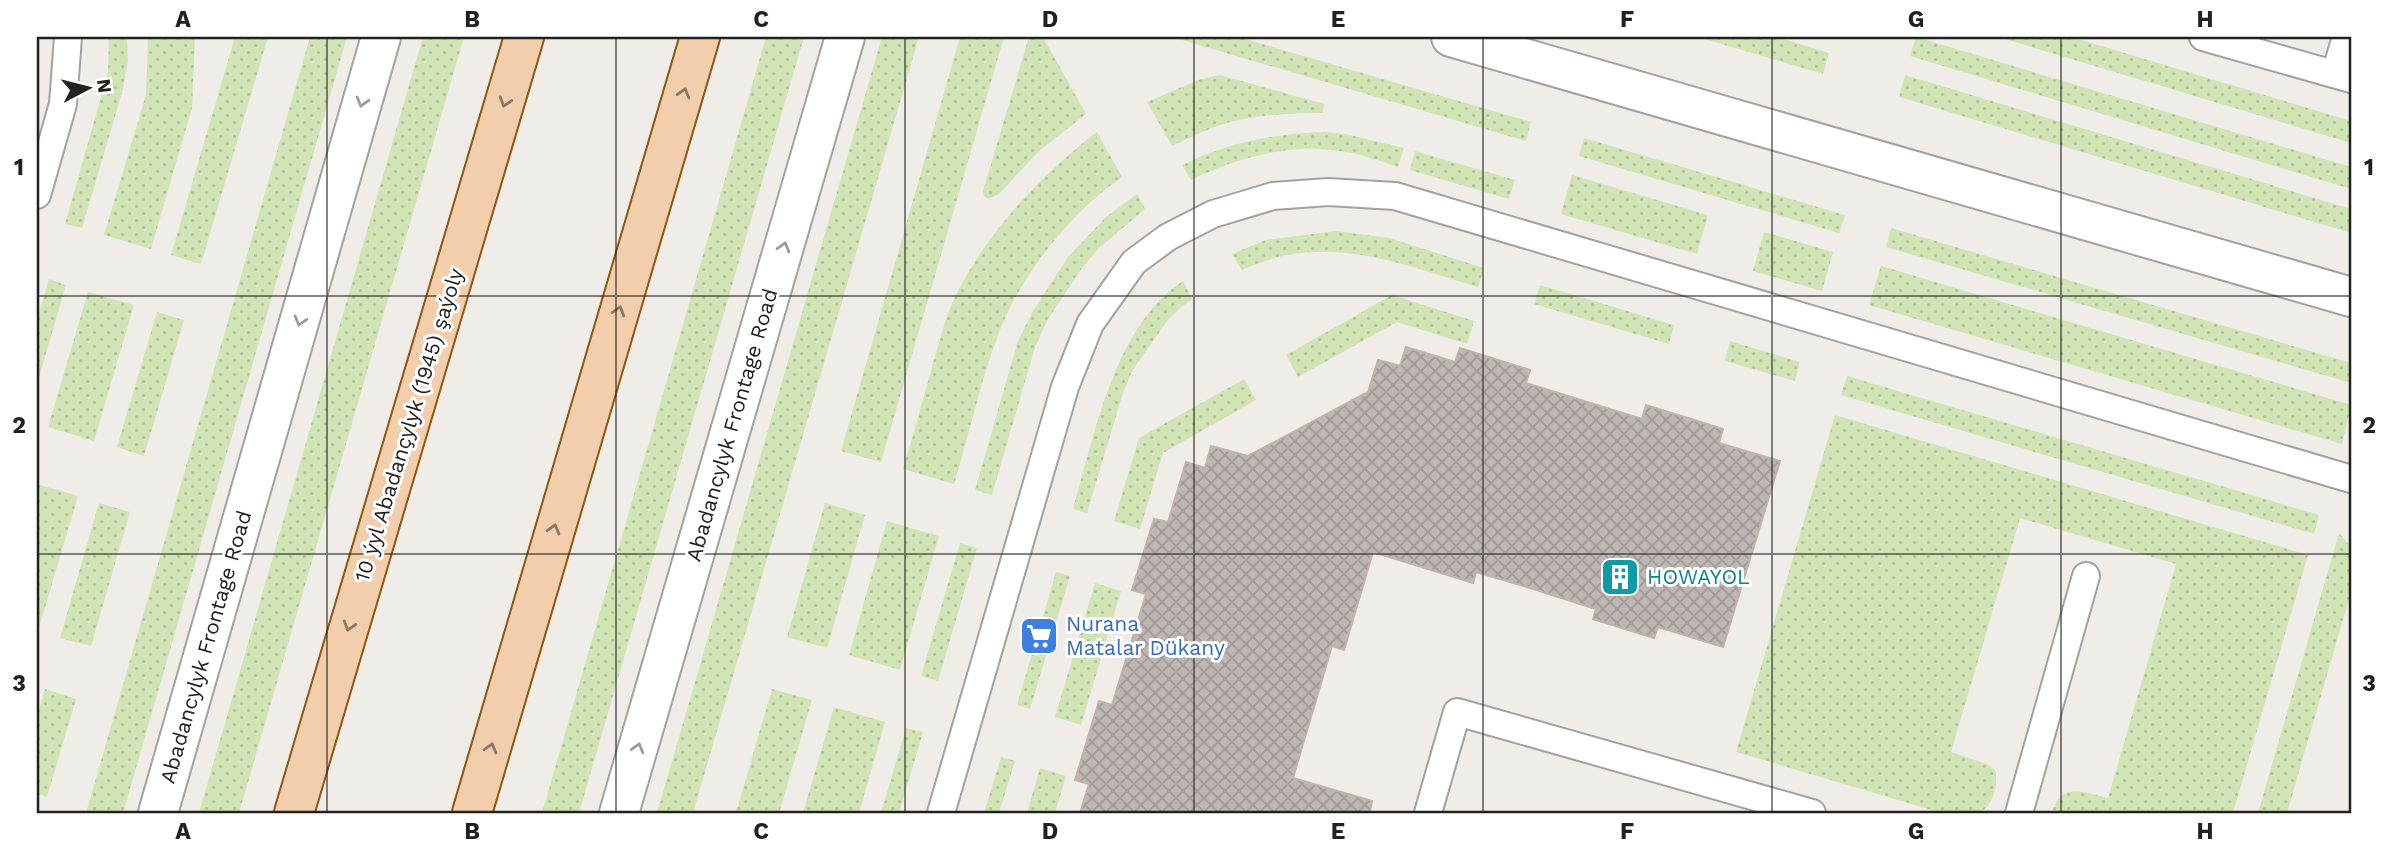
<svg xmlns="http://www.w3.org/2000/svg" width="2388" height="850" font-family="'Work Sans',sans-serif">
<style>
.grass{fill:url(#grass-dots)}
.building{fill:url(#building-cross-hatch);stroke:#c0b4ad;stroke-width:2}
.lines{fill:none;stroke-linecap:round;stroke-linejoin:round}
.lane-casing{stroke:#a2a2a2;stroke-width:30}
.street-casing{stroke:#a2a2a2;stroke-width:42}
.primary-casing{stroke:#8c5912;stroke-width:42}
.lane{stroke:#fff;stroke-width:26}
.street{stroke:#fff;stroke-width:38}
.primary{stroke:#f2ceac;stroke-width:38}
.oneway{stroke:#8a7866}
.oneway2{stroke:#9b9b9b}
.grid{fill:none;stroke:#212121;stroke-width:2;stroke-opacity:0.55}
.labels{text-anchor:middle;stroke-width:6;stroke-linejoin:round;paint-order:stroke}
.street-label{font-size:21px;fill:#212121;stroke:#fff}
.culture-label{font-size:21px;fill:#0d838f;stroke:#fff;text-anchor:start}
.shop-label{font-size:21px;fill:#366cbe;stroke:#fff;text-anchor:start}
.neatline{fill:none;stroke:#212121;stroke-width:2.5}
.grid-label{font-size:23px;text-anchor:middle;font-weight:bold;fill:#212121}
</style>
<defs>
<pattern id="grass-dots" width="8" height="8" patternUnits="userSpaceOnUse" patternTransform="scale(1.75)"><rect width="8" height="8" fill="#d0e4b5"/><path d="M2 2h.1M6 6h.1" fill="none" stroke="#b2c39b" stroke-width="1.8" stroke-linecap="round"/></pattern>
<pattern id="building-cross-hatch" width="8" height="8" patternUnits="userSpaceOnUse" patternTransform="scale(1.75)"><rect width="8" height="8" fill="#bdb6b2"/><path d="M0 0l8 8M0 8l8-8" fill="none" stroke="#a29c99"/></pattern>
</defs>
<rect width="100%" height="100%" fill="#f0ede9"/>
<path class="grass" d="M109 37H127L128 61 123 89 82 228 65 224 108 72Z
M148 37H195L192 108 151 249 104 235 146 95Z
M235 37H268L201 264 171 255Z
M310 37H347L123 813H86Z
M423 37H464L239 813H199Z
M766 37H804L579 813H542Z
M882 37H919L693 813H657Z
M960 37H1004L881 462 841 451Z
M1029 37H1043L1086 114 1039 151 999 194 988 199 984 196 983 191Z
M1172 37H1238L1531 122 1526 141Z
M1698 37H1777L1829 53 1823 74Z
M1916 37 2351 167V189L1910 56Z
M1998 37H2071L2351 121V143Z
M1220 75 1324 104 1323 113C1287 113 1246 115 1212 128 1199 133 1185 140 1172 146L1147 102 1198 80Z
M1905 75 2351 209V233L1899 97Z
M1097 132 1122 177C1070 213 1020 276 998 335 980 383 969 435 954 484L903 469C914 432 924 396 934 360 941 336 947 311 959 289 992 227 1041 175 1097 132Z
M1323 132 1345 134 1404 148 1398 167C1379 161 1359 153 1340 151 1289 143 1236 158 1191 180L1182 165C1228 143 1272 134 1323 132Z
M1584 138 1845 215 1839 233 1579 156Z
M1415 151 1515 180 1509 199 1410 170Z
M1572 175 1708 215 1697 254 1561 214Z
M1137 194 1145 209 1099 248 1082 268 1048 319 1035 347 992 495 975 490 1018 341 1033 311 1068 257 1106 217Z
M1891 228 2351 363V383L1886 247Z
M1336 231 1389 238 1484 268 1478 287C1397 263 1324 231 1242 270L1232 254 1266 240Z
M1764 232 1833 252 1822 291 1753 271Z
M1881 266 2351 405 2342 444 1869 305Z
M49 279 66 285 37 384V320Z
M1183 281 1192 299 1180 308 1167 321 1132 371 1122 396 1087 513 1073 509C1095 435 1114 326 1183 281Z
M1540 285 1674 325 1669 344 1534 304Z
M88 292 134 305 94 441 48 427Z
M1392 295 1474 321 1467 344 1397 322 1298 377 1286 355Z
M157 312 184 320 144 456 117 447Z
M1730 341 1800 362 1795 381 1725 361Z
M1847 376 2319 515 2314 534 1841 395Z
M1244 379 1256 400 1163 453 1140 529 1114 521 1139 438Z
M1835 415 2308 555 2233 813H2052C2061 781 2084 793 2108 798L2176 564 2020 518 1951 752 1987 764 1995 770C1999 785 1993 804 1980 813H1942L1736 752Z
M37 484 78 496 38 631 37 630Z
M99 503 130 512 91 646 60 638Z
M825 503 865 515 827 648 787 637Z
M887 521 939 536 900 670 849 655Z
M2339 533 2351 547V592L2287 813H2258Z
M960 543 977 548 938 681 921 676Z
M1056 572 1070 576 1030 709 1017 705Z
M1095 583 1121 591 1081 725 1055 717Z
M45 689 76 699 47 797 37 794V718Z
M772 689 812 700 779 813H736Z
M834 707 885 722 859 813H803Z
M906 728 923 732 899 813H881Z
M1001 757 1015 761 999 813H984Z
M1040 768 1066 776 1055 813H1027Z"/>
<path class="building" d="M1406 347 1455 362 1460 348 1530 370 1526 383 1642 419 1646 405 1723 429 1719 443 1780 461 1723 647 1658 627 1654 638 1593 619 1596 609 1530 588 1476 572 1473 583 1373 552 1344 650 1332 646 1293 778 1372 801 1370 813H1080L1089 784 1075 780 1099 701 1112 705 1146 594 1132 590 1154 519 1168 522 1186 462 1205 468 1211 446 1248 456 1368 392 1378 360 1400 366Z"/>
<g class="lines">
<defs>
<path id="lane" d="M2203 37 2351 79
M2335 74 2346 37
M37 195 63 104 68 37
M941 813 1065 387 1090 324 1134 262 1168 237 1213 214 1273 196 1328 192 1395 196 2351 479
M1428 813 1457 712 1812 813
M2019 813 2086 576"/>
<path id="street" d="M1451 37 2351 297
M158 813 381 37
M619 813 845 37"/>
<path id="primary" d="M294 813 524 37
M472 813 700 37"/>
</defs>
<use href="#lane" class="lane-casing"/>
<use href="#street" class="street-casing"/>
<use href="#primary" class="primary-casing"/>
<use href="#lane" class="lane"/>
<use href="#street" class="street"/>
<use href="#primary" class="primary"/>
</g>
<defs><path id="oneway-chevron" d="M-2-3.5L2.5 0L-2 3.5" fill="none" stroke-width="1.6" stroke-linecap="round" stroke-linejoin="round" transform="scale(1.75)"/></defs>
<g class="oneway">
<use href="#oneway-chevron" transform="translate(684 93) rotate(-74)"/>
<use href="#oneway-chevron" transform="translate(505 102) rotate(107)"/>
<use href="#oneway-chevron" transform="translate(619 311) rotate(-73)"/>
<use href="#oneway-chevron" transform="translate(554 529) rotate(-74)"/>
<use href="#oneway-chevron" transform="translate(349 626) rotate(107)"/>
<use href="#oneway-chevron" transform="translate(491 748) rotate(-74)"/>
</g>
<g class="oneway2">
<use href="#oneway-chevron" transform="translate(362 102) rotate(106)"/>
<use href="#oneway-chevron" transform="translate(784 247) rotate(-74)"/>
<use href="#oneway-chevron" transform="translate(300 321) rotate(106)"/>
<use href="#oneway-chevron" transform="translate(638 748) rotate(-74)"/>
</g>
<path class="grid" d="M327 37V813M616 37V813M905 37V813M1194 37V813M1483 37V813M1772 37V813M2061 37V813M37 296H2351M37 554H2351"/>
<defs>
<symbol id="building-square" viewBox="-11 -11 22 22"><rect x="-9" y="-9" width="18" height="18" rx="4" fill="#0f9aa8" stroke="#fff"/><path d="M-4-6H4V6H1V3H-1V6H-4ZM-2.5-4.3h1.7v1.8h-1.7ZM.8-4.3h1.7v1.8H.8ZM-2.5-1h1.7V.8h-1.7ZM.8-1h1.7V.8H.8Z" fill="#fff"/></symbol>
<symbol id="supermarket-square" viewBox="-11 -11 22 22"><rect x="-9" y="-9" width="18" height="18" rx="4" fill="#3f7fe0" stroke="#fff"/><path d="M-6-5.5h2.5l.6 2H6L4.5 2H-2.5L-4.4-4H-6ZM-1.5 3.2a1.3 1.3 0 1 0 .1 0ZM3 3.2a1.3 1.3 0 1 0 .1 0Z" fill="#fff"/></symbol>
</defs>
<g fill-rule="evenodd">
<use href="#building-square" x="1598" y="555" width="44" height="44"/>
<use href="#supermarket-square" x="1017" y="614" width="44" height="44"/>
</g>
<g class="labels">
<g class="street-label">
<text transform="translate(409 425) rotate(-73)" y="7">10 ýyl Abadançylyk (1945) şaýoly</text>
<text transform="translate(732 425) rotate(-74)" y="7">Abadancylyk Frontage Road</text>
<text transform="translate(206 647) rotate(-74)" y="7">Abadancylyk Frontage Road</text>
</g>
<g class="culture-label">
<text x="1647" y="584">HOWAYOL</text>
</g>
<g class="shop-label">
<text x="1066" y="631">Nurana<tspan x="1066" dy="24">Matalar Dükany</tspan></text>
</g>
</g>
<rect width="2388" height="850" fill="none" stroke="#ffffff" stroke-width="77"/>
<g transform="translate(88 88) rotate(83)" stroke="#ffffff" stroke-width="5" paint-order="stroke">
<path d="M0-5L12 26L0 18L-12 26Z" fill="#212121"/>
<text y="-10" font-size="19" font-weight="bold" text-anchor="middle" fill="#212121">N</text>
</g>
<rect x="38" y="38" width="2312" height="774" class="neatline"/>
<g class="grid-label">
<text x="183" y="27">A</text>
<text x="472" y="27">B</text>
<text x="761" y="27">C</text>
<text x="1050" y="27">D</text>
<text x="1338" y="27">E</text>
<text x="1627" y="27">F</text>
<text x="1916" y="27">G</text>
<text x="2205" y="27">H</text>
<text x="19" y="175">1</text>
<text x="2369" y="175">1</text>
<text x="19" y="433">2</text>
<text x="2369" y="433">2</text>
<text x="19" y="691">3</text>
<text x="2369" y="691">3</text>
<text x="183" y="839">A</text>
<text x="472" y="839">B</text>
<text x="761" y="839">C</text>
<text x="1050" y="839">D</text>
<text x="1338" y="839">E</text>
<text x="1627" y="839">F</text>
<text x="1916" y="839">G</text>
<text x="2205" y="839">H</text>
</g>
</svg>
